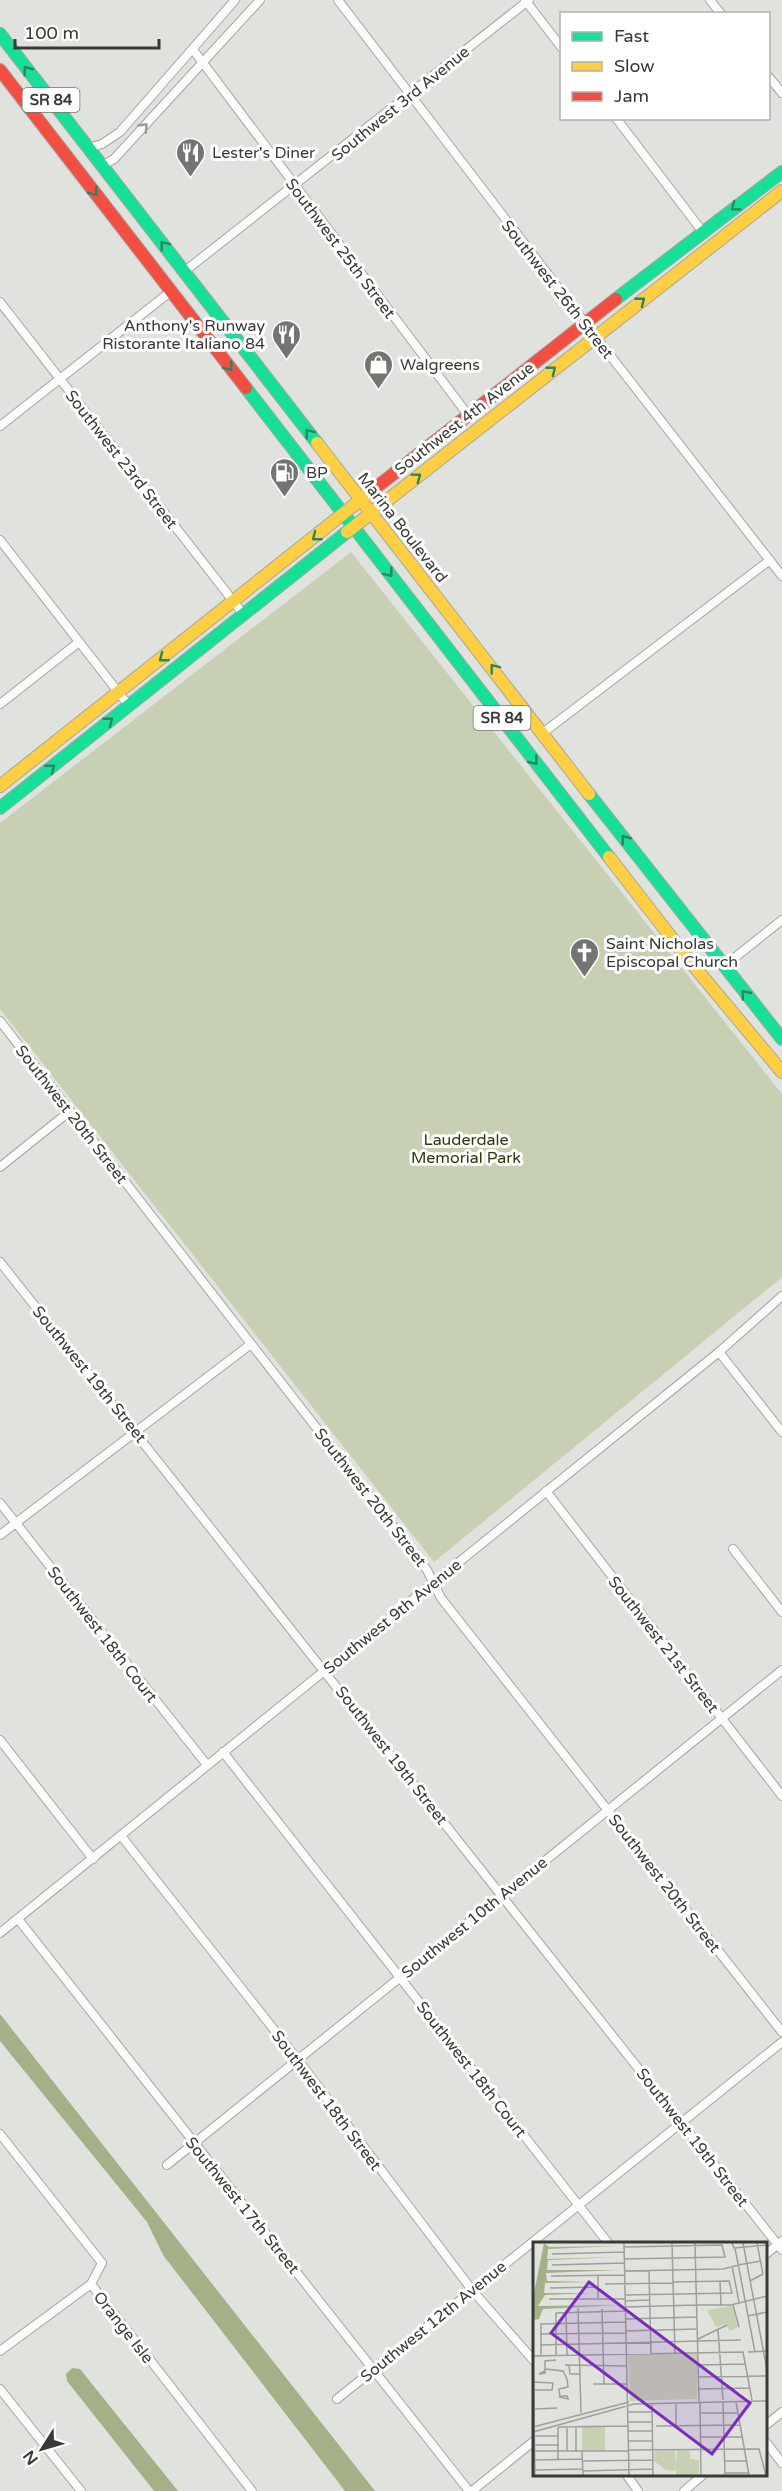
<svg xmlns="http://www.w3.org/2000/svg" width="782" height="2491" font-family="'Varela Round',sans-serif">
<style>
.green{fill:#c8d0b3}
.water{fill:#a4b086}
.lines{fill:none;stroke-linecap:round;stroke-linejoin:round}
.street-casing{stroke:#a5a6a2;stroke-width:10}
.fast-casing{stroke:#a5a6a2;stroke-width:14}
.slow-casing{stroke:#a5a6a2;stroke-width:14}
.jam-casing{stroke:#a5a6a2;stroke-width:14}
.street{stroke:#fafbfa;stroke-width:8}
.fast{stroke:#16e098;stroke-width:12}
.slow{stroke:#ffcf43;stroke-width:12}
.jam{stroke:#f24e42;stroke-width:12}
.oneway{stroke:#298562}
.oneway2{stroke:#9a9a98}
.labels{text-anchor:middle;stroke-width:6;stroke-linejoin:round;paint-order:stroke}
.shield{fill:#fff;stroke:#747572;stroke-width:1.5}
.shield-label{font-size:15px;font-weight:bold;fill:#393a36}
.street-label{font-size:16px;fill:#393a36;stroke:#fff}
.poi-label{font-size:16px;fill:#393a36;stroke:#fff;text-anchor:start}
.park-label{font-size:16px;fill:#2e390b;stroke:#fff}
.inset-road{fill:none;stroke:#9d9f9a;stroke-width:1.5}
.view{fill:#7b2cbf;fill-opacity:0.15;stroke:#7b2cbf;stroke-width:3}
.inset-edge{fill:none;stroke:#393a36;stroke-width:3}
</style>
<rect width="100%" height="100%" fill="#e0e2dd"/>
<path class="green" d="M351 552 782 1094V1277L434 1562 0 1009V823Z"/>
<path class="water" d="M0 2014 375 2491H345L163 2255 147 2222 0 2041Z
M72 2368 80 2369 178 2491H154L67 2381 66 2374Z"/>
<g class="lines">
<defs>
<path id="street" d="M338 0 595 336 782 576
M525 0 562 48
M710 0 721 14
M194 51 468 415
M768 76 782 93
M616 118 702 231
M88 148 102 144 120 132 235 0
M102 166 114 159 260 0
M185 271 529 0
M0 302 244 615
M0 426 170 292
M0 540 129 706
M0 704 79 642
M544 732 770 560
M723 967 782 920
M0 1021 427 1570 441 1598 782 2032
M0 1167 70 1111
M0 1262 782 2250
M719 1352 782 1432
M546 1491 782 1796
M0 1503 207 1765
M0 1535 251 1344
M733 1549 782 1612
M0 1740 93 1859
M223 1752 609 2244
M122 1837 298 2060 472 2290 534 2361
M18 1919 469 2491
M0 1933 719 1352 782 1296
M0 2134 102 2263 91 2284 252 2491
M167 2165 782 1670
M766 2254 782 2241
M0 2351 91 2284
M0 2389 81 2491
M337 2399 782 2042
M766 2425 782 2412
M766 2442 782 2463
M626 2474 638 2491
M472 2491 534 2441
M684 2491 704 2474"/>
<path id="fast" d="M0 34 317 443
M616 299 782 172
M246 388 609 857
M589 794 782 1039
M0 808 347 532"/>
<path id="slow" d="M317 443 589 794
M347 532 782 191
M0 786 378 486
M609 857 688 959 782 1072"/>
<path id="jam" d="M0 70 246 388
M378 486 616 299"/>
</defs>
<use href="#street" class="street-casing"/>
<use href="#fast" class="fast-casing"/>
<use href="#slow" class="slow-casing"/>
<use href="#jam" class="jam-casing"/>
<use href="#street" class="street"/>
<use href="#fast" class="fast"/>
<use href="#slow" class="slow"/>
<use href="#jam" class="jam"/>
</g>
<defs><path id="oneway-chevron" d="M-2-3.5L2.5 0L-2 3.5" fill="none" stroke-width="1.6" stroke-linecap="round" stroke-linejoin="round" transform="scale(1.5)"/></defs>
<g class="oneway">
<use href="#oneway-chevron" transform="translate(27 70) rotate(-127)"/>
<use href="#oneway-chevron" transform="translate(94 192) rotate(52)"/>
<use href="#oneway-chevron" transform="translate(735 207) rotate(143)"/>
<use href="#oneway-chevron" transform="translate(164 245) rotate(-128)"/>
<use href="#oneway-chevron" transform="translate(641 301) rotate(-38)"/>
<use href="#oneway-chevron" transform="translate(229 367) rotate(52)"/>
<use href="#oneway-chevron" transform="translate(552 370) rotate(-38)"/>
<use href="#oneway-chevron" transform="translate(309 433) rotate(-128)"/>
<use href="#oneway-chevron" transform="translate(417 477) rotate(-37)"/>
<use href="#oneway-chevron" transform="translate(316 537) rotate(142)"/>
<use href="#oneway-chevron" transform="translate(389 573) rotate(52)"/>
<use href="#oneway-chevron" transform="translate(163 658) rotate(142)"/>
<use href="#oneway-chevron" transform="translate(494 668) rotate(-128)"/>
<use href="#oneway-chevron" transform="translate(109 721) rotate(-38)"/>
<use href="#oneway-chevron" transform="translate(534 761) rotate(52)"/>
<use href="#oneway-chevron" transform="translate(51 768) rotate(-38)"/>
<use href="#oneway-chevron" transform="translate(625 839) rotate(-127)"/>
<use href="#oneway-chevron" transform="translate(745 994) rotate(-129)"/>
</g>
<use class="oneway2" href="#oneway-chevron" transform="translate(144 127) rotate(-47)"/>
<defs>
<symbol id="restaurant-pin" viewBox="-11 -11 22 30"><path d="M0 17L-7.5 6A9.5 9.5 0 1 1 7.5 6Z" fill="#737570" stroke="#fff"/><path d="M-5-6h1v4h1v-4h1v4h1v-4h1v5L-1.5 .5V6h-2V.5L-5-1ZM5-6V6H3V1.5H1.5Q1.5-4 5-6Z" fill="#fff"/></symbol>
<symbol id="shop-pin" viewBox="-11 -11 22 30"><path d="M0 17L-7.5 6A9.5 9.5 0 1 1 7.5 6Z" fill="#737570" stroke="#fff"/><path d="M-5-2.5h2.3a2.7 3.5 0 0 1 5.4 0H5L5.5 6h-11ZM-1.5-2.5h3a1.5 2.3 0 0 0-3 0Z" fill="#fff"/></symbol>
<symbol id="fuel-pin" viewBox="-11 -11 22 30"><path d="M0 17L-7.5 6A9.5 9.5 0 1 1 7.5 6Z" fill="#737570" stroke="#fff"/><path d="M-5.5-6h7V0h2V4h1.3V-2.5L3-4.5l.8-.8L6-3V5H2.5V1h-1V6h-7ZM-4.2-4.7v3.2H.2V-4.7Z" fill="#fff"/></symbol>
<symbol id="church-pin" viewBox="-11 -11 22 30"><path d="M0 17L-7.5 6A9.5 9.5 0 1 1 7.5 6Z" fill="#737570" stroke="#fff"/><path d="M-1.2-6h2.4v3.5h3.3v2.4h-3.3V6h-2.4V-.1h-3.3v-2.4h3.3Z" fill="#fff"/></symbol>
</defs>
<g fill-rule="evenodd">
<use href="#restaurant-pin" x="174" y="136" width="33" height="45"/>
<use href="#restaurant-pin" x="270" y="318" width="33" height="45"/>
<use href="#shop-pin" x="362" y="348" width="33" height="45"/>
<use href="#fuel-pin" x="268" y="456" width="33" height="45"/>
<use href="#church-pin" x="568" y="936" width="33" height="45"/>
</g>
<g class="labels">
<g class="shield">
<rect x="22.5" y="88" width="57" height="24" rx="4.5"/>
<rect x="473.5" y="706" width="57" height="24" rx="4.5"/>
</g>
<g class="shield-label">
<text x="51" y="105">SR 84</text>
<text x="502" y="723">SR 84</text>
</g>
<g class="street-label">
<text transform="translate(400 103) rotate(-39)" y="6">Southwest 3rd Avenue</text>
<text transform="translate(341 248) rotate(53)" y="6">Southwest 25th Street</text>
<text transform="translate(558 289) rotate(52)" y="6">Southwest 26th Street</text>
<text transform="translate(464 418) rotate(-38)" y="6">Southwest 4th Avenue</text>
<text transform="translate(122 459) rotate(52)" y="6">Southwest 23rd Street</text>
<text transform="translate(403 527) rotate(52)" y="6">Marina Boulevard</text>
<text transform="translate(72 1114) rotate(52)" y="6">Southwest 20th Street</text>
<text transform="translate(90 1374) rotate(51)" y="6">Southwest 19th Street</text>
<text transform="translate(371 1497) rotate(52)" y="6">Southwest 20th Street</text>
<text transform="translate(392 1616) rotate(-39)" y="6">Southwest 9th Avenue</text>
<text transform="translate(103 1634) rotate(52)" y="6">Southwest 18th Court</text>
<text transform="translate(664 1644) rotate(52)" y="6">Southwest 21st Street</text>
<text transform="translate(392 1755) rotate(52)" y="6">Southwest 19th Street</text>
<text transform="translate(665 1883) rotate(52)" y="6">Southwest 20th Street</text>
<text transform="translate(474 1917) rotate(-39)" y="6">Southwest 10th Avenue</text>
<text transform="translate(472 2069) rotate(52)" y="6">Southwest 18th Court</text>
<text transform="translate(327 2100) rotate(53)" y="6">Southwest 18th Street</text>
<text transform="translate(693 2137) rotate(52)" y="6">Southwest 19th Street</text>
<text transform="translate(243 2205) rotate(51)" y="6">Southwest 17th Street</text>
<text transform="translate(433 2321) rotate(-39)" y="6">Southwest 12th Avenue</text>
<text transform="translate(124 2327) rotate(52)" y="6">Orange Isle</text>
</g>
<g class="poi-label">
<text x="212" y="158">Lester's Diner</text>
<text x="265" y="331" text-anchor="end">Anthony's Runway<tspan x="265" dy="18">Ristorante Italiano 84</tspan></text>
<text x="400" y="370">Walgreens</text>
<text x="306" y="478">BP</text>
<text x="606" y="949">Saint Nicholas<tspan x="606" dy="18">Episcopal Church</tspan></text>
</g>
<g class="park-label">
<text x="466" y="1145">Lauderdale<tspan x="466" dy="18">Memorial Park</tspan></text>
</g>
</g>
<g transform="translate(533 2242)">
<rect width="234" height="234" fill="#e0e2dd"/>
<path d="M199 64 205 85 197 89 192 82 183 85 174 68ZM164 112V157L97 159 95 113ZM49 185H72V208H49ZM144 208 157 209V217L166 218V233H143V225L142 229 133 228 121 219 122 209H142L143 223Z" fill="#c8d0b3"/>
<path d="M11 1 16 5 86 4 15 7 14 17 87 15 15 18 14 28H87L13 31 14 39 58 40 12 41 11 51H60L12 53 5 64 87 63 10 67 6 77 0 78V56Z" fill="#a4b086"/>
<path class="inset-road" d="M91 1 96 233M139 1 142 112M162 1 166 160M199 1 201 6 234 3M210 1 234 128M202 6 222 110M19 12 91 10M91 17 192 15 189 3 92 5M19 23 91 21M205 23 228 19M199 24 206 60M91 29 190 27 206 23M116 29 118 112M18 34 91 33M187 39 188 64M217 39 230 32 224 1M72 42 140 41M17 46 65 45M92 53 199 51 196 39 140 40M65 56V33M16 57H92M92 59 116 58M163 63H198L234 54M200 63 206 85M92 65 163 63M45 66 48 171M69 67 71 143M33 70 34 113M215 74 234 70M92 77 164 75M185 87 190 158M93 89 163 87M8 92 93 91M165 97 194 83M7 103 208 98M215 110 234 109M23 113V71L92 69M0 114 210 110 219 158M0 114 2 233M8 114V82L92 80M32 123 94 124M36 123 37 132H47M166 123 212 122M12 127 30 129 34 137 35 145 26 147 27 155M12 129 6 132 12 131V119L23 118M165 135 234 134M1 140 20 141M60 142H94M165 147 217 146M2 148H19L20 141M34 154 35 157 27 155 29 154ZM167 160 168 233M190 160 192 233M203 160 216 233M119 161 120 233M143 162V184M2 167 24 166M95 170H119M167 171H204M95 180H120M43 184V209M123 184 207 183M0 185 96 160M25 185 95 184M25 185V217M34 185V209M95 189H120M0 190 101 162 234 159M2 194H25M168 195H209M95 199H120M0 203H25M96 208 226 207 233 233M2 209H96M49 209 50 233M2 218 50 217M50 219 120 218M192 219H214M2 228 50 227M50 229 120 227M192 231H216"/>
<path class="view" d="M56 40 217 161 179 212 18 91Z"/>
<rect width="234" height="234" class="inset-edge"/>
</g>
<rect x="560" y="12" width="210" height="108" fill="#ffffff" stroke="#b0b0af" stroke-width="1.5"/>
<rect x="572" y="32" width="30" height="9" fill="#16e098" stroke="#b0b0af" stroke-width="1.5"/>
<text x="614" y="42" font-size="18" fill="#393a36">Fast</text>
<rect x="572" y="62" width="30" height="9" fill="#ffcf43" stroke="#b0b0af" stroke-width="1.5"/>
<text x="614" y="72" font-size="18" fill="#393a36">Slow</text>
<rect x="572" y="92" width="30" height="9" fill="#f24e42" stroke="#b0b0af" stroke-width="1.5"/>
<text x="614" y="102" font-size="18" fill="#393a36">Jam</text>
<g transform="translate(42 2449) rotate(233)" stroke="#ffffff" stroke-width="4.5" paint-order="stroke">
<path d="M0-4.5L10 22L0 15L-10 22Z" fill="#393a36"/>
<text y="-9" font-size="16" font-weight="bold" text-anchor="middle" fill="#393a36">N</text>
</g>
<path d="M15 39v9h144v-9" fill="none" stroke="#393a36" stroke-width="3"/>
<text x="24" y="39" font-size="18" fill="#393a36" stroke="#ffffff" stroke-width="4.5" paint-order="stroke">100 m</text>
</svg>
